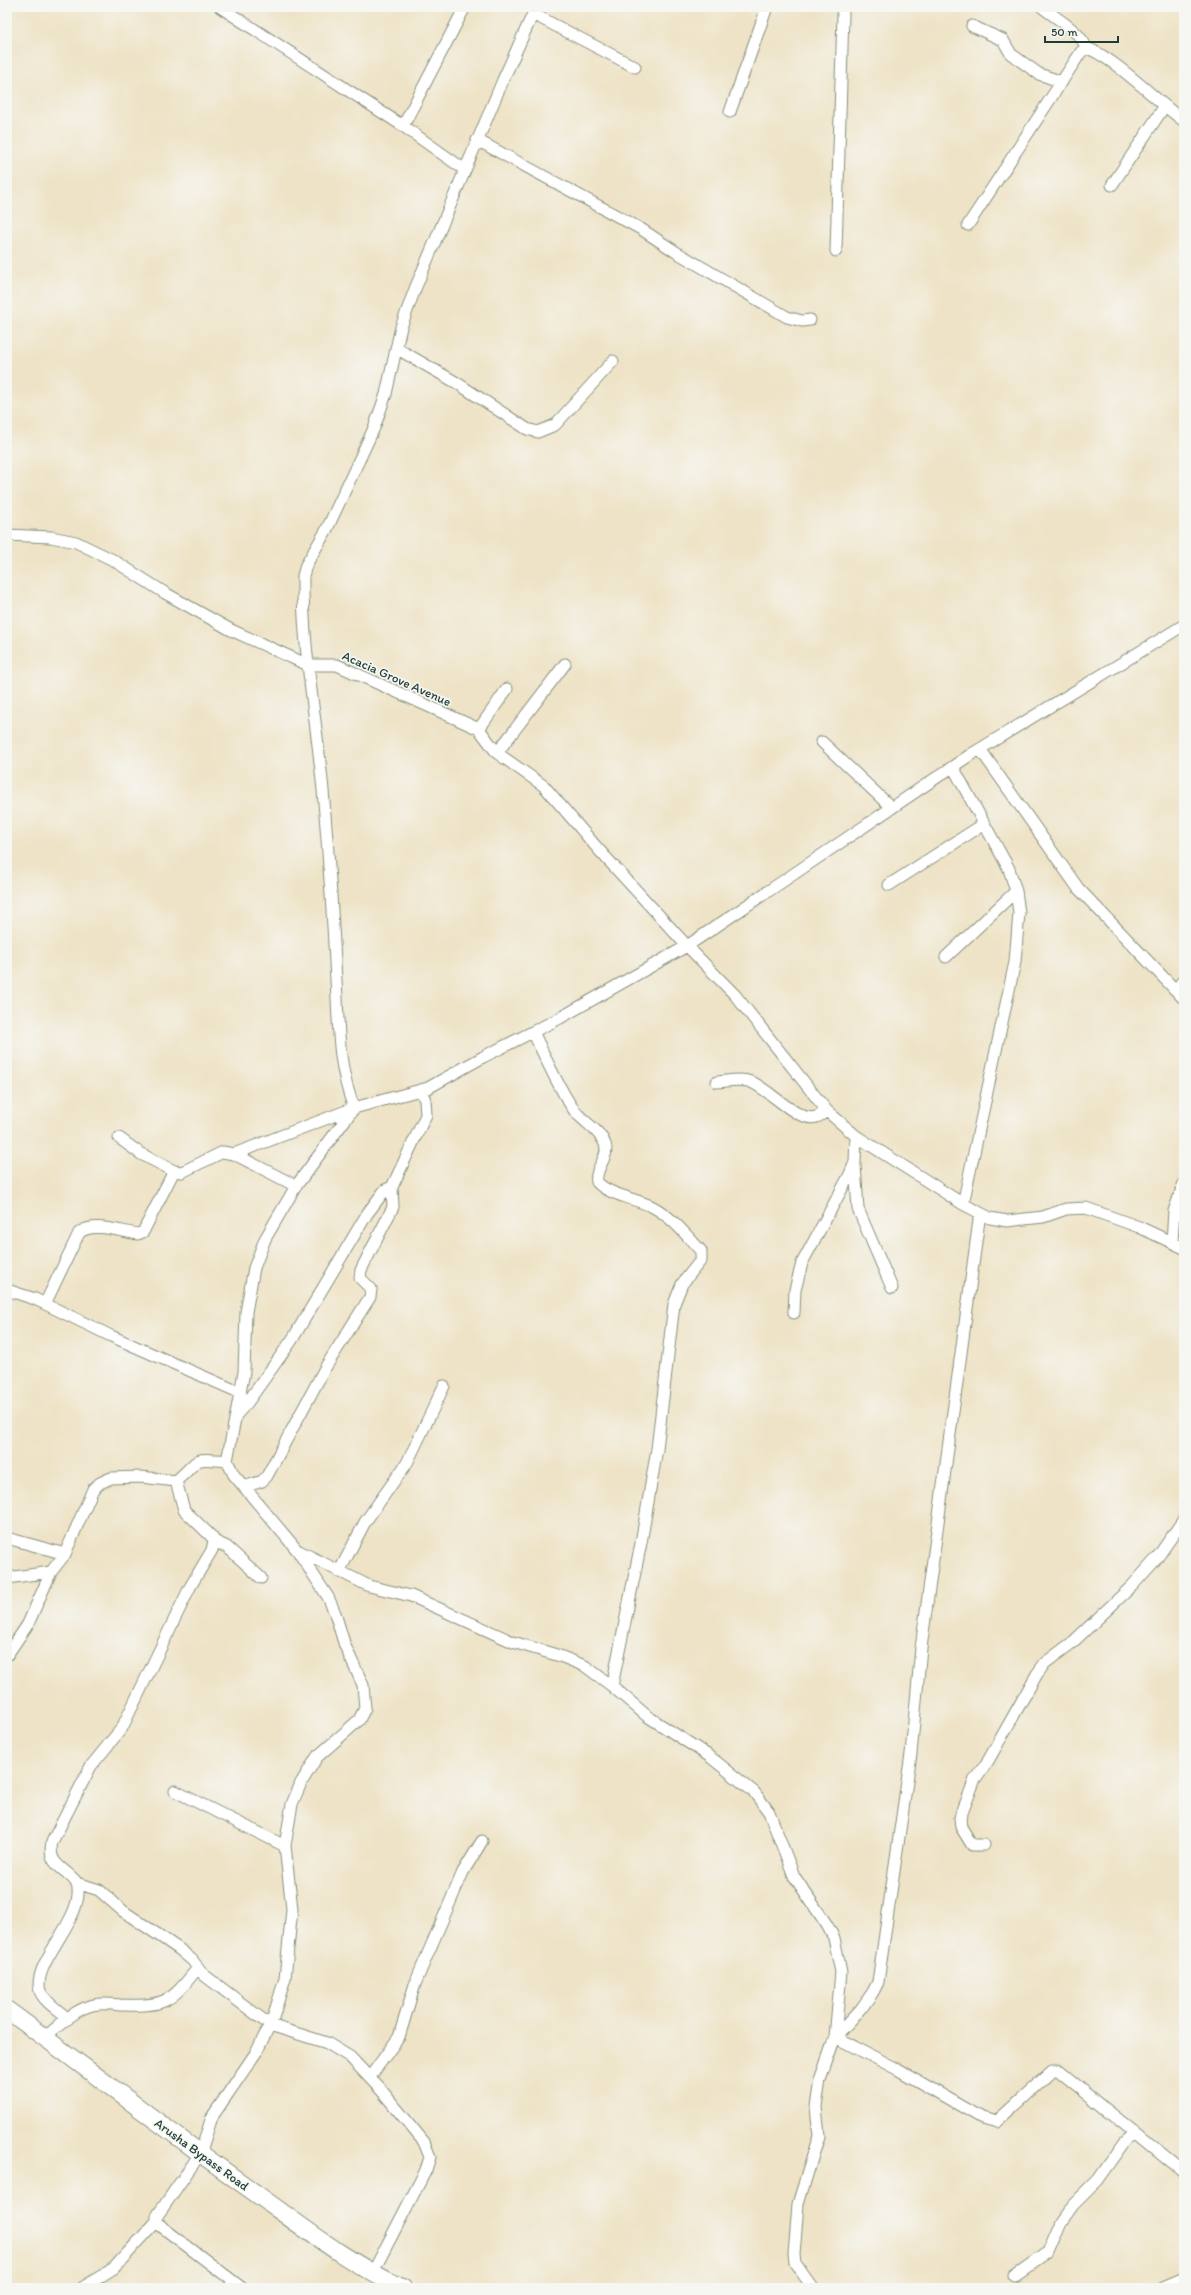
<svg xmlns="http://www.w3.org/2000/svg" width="1191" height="2295" font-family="Itim,sans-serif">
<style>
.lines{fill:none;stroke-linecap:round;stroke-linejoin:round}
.minor-casing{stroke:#86907d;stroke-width:13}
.primary-casing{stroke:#86907d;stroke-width:19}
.minor{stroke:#fff;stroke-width:11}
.primary{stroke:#fff;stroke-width:17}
.labels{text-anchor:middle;stroke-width:3.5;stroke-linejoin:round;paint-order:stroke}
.street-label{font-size:13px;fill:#1f3d34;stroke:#f6f6f2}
</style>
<rect width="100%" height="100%" fill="#f6f6f2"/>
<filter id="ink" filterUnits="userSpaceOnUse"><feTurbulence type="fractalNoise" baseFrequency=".025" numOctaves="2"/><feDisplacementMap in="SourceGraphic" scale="8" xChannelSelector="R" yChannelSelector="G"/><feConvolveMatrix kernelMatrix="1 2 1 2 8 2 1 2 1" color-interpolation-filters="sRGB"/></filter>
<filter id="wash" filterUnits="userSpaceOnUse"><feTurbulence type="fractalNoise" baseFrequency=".012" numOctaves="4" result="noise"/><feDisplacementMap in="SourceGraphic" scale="16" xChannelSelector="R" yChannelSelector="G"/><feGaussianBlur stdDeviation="0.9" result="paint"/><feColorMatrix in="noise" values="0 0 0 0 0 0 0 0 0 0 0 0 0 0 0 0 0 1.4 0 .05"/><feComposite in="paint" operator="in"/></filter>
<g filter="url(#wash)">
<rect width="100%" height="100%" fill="#eee3c6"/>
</g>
<g filter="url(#ink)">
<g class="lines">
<defs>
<path id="minor" d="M220 7 403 126 465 170
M1042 7C1054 17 1083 33 1086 48
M533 14 635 67
M972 26 1003 40 1011 54 1039 74 1062 82
M730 112 767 7
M403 126 465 7
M477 140 641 229 676 252 787 317 802 321 810 320
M1112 185 1164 107
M968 225 1081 52 1086 48C1110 54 1160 104 1184 121
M836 251 843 14 841 7
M396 348 457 383 527 429 538 432 555 425 613 361
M7 535 51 537 76 542 113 560 165 593 231 630 308 665H337L479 729 497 753 544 786 599 850 687 946 735 995 827 1111 856 1136 963 1204 990 1218 1007 1221 1043 1217 1066 1209 1086 1208 1139 1227 1184 1248
M479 729 507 689
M822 742 892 808
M980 749 1078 888 1184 999
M497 753 565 664
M953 767 1009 869 1016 891 1019 913 1015 962 963 1204
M889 885 984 824
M946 957 1016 891
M1176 990 1184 979
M533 1032C546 1058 557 1086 574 1110 583 1122 600 1130 605 1144 610 1157 594 1168 597 1182 608 1195 638 1199 653 1207 672 1217 687 1236 701 1251V1260L682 1284 674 1304 657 1449 641 1543 612 1686
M717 1082C728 1081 741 1078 751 1082 768 1088 798 1123 816 1117 820 1116 824 1113 827 1111
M119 1138 141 1154 174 1171 182 1172 223 1152 234 1154 296 1186
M234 1154 354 1108C337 1064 339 1026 336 980 333 921 329 861 324 802 318 726 302 652 303 576L306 565 327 529 374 428 386 394 401 327 415 289 503 80 536 7
M855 1165 858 1209 892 1288
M1172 1242 1174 1211 1184 1183
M7 1290 35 1299 111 1336 241 1393
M45 1304 79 1233C92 1221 122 1232 138 1234L143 1232 174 1171
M794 1313 795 1290 802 1263 850 1174 855 1162 856 1136
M237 1414 247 1403 292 1340 367 1214 385 1190 392 1187
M244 1487 262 1481 267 1476 325 1368 370 1297 371 1289 360 1278 361 1270 393 1207 392 1187 426 1115 425 1100 421 1090
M7 1538 65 1554
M214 1541 227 1547 261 1578
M299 1551 369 1586 411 1596 513 1642 560 1656 585 1666 612 1686 647 1716 709 1756 754 1792 769 1812 794 1876 827 1925 834 1938 841 1972 835 2037 897 2069 982 2118 996 2122 1053 2070H1058L1184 2173
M339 1572 365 1522 407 1463 444 1386
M7 1578 51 1572
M7 1655 28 1624 51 1572 65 1554 93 1489 100 1483 111 1478 141 1477 176 1481C202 1459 190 1457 227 1461
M175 1791 285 1846
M984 1845H972L961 1827 960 1818 975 1779 988 1761 1037 1674 1045 1663 1073 1642 1132 1586 1157 1558 1184 1519
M77 1883 99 1890 123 1911 179 1949 192 1960 204 1975 270 2025 327 2043 350 2057 382 2091 424 2142 430 2157 426 2170 373 2272
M68 2019C60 2011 44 2002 40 1991 31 1962 87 1917 77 1883 65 1867 47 1866 52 1842L91 1766 122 1728 190 1587 212 1550 214 1541 212 1537 184 1510 176 1481
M45 2037C59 2026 75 2009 93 2005 101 2003 112 2004 120 2005 165 2006 169 2004 197 1969
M370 2077 399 2037 415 1984 429 1951 463 1872 482 1841
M1014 2276 1048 2252 1061 2222 1073 2205 1098 2180 1125 2142 1136 2133
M82 2288 114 2268 157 2221
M242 2288 162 2227 157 2221V2216L200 2154 212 2117 257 2051 273 2018 285 1978 292 1909 285 1846 292 1804 301 1783 317 1757 359 1720 365 1708 363 1685 345 1646 335 1613 328 1597 297 1550 234 1475 227 1461 244 1372 246 1312 254 1268 265 1239 296 1186 354 1108 428 1088 483 1057 560 1018 687 946 970 755 1184 625
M813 2288 795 2263 794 2255 798 2204 819 2136 816 2107 820 2080 835 2037 861 2009 873 1992 878 1982 911 1754 921 1648 980 1213
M1163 2288 1184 2279"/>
<path id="primary" d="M7 2010C91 2071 173 2135 258 2195 304 2228 351 2265 403 2288"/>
</defs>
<use href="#minor" class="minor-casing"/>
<use href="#primary" class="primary-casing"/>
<use href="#minor" class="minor"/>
<use href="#primary" class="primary"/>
</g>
</g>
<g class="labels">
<g class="street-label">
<text transform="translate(397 678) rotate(24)" y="5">Acacia Grove Avenue</text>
<text transform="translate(202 2154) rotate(36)" y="5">Arusha Bypass Road</text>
</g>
</g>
<rect width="1191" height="2295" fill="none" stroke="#f6f6f2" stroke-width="24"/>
<path d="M1045 36v6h73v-6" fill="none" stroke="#1f3d34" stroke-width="2"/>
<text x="1051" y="36" font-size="12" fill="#1f3d34" stroke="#f6f6f2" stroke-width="3" paint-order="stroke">50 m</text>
</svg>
